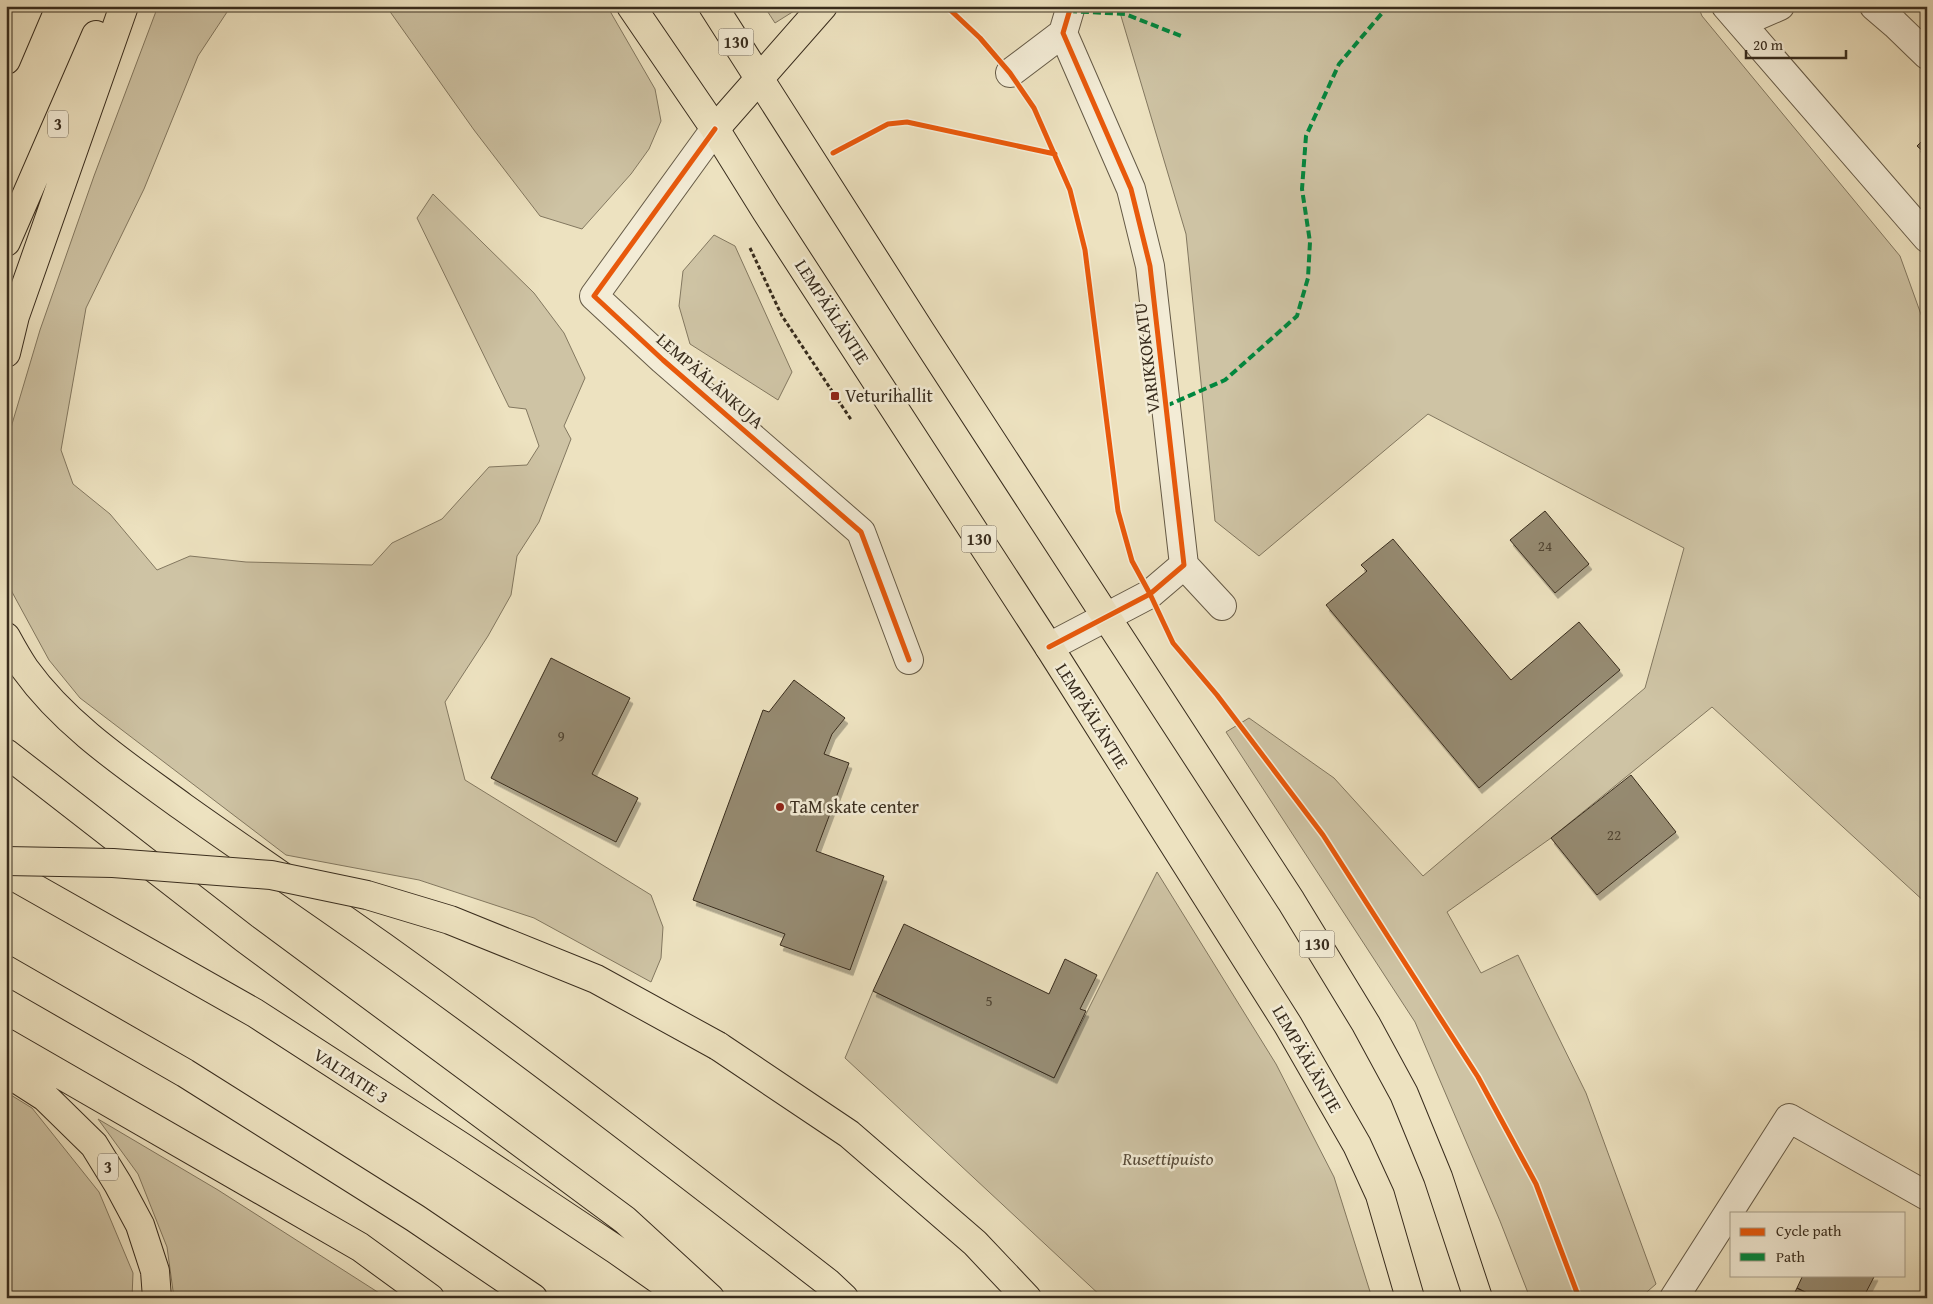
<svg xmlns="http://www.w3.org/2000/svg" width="1933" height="1304" font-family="'Gentium Book Plus',serif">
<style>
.green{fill:#cec3a4;stroke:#837860}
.building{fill:#968b72;stroke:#382c1d;filter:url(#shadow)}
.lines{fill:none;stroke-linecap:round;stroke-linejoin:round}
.minor-casing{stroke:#655a46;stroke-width:30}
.major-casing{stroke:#382c1d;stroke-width:30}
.highway-casing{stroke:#382c1d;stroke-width:30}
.path{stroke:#382c1d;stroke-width:3;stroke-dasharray:4 2.5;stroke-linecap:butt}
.minor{stroke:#f3ecd6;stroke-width:28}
.major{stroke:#ede2c0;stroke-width:28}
.highway{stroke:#ede2c0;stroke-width:28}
.highway-bridge-casing{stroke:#382c1d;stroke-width:30;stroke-linecap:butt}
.highway-bridge{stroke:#ede2c0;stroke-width:28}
.quiet{stroke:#00873e;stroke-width:4;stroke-dasharray:8 4;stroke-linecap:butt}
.cycleway-casing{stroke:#f3ecd6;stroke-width:8}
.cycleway{stroke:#e8590c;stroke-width:5}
.poi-dot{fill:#8f2418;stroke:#f3ecd6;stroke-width:2}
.labels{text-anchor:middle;stroke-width:5;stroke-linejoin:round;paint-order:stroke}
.number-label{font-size:15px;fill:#504432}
.shield{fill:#f3ecd6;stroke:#706654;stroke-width:1}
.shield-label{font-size:16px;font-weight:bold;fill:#382c1d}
.street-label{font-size:18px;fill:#382c1d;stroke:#f3ecd6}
.poi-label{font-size:18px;fill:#382c1d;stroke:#f3ecd6;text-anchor:start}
.park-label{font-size:18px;font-style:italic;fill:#564a38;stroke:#f3ecd6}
</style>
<defs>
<filter id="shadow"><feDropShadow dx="3" dy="5.5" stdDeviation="0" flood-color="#0004"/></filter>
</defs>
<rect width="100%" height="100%" fill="#ede2c0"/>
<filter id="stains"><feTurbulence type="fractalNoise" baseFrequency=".004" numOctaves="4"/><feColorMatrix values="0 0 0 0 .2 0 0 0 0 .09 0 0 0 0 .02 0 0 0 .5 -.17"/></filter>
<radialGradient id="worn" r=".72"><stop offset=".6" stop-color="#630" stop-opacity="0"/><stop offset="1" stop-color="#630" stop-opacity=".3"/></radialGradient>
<path class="green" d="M158 6H231L198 56 144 189 86 308 61 450 73 484 110 514 157 570 190 556 246 562 372 565 392 543 442 519 489 467 527 465 539 446 526 409 509 407 417 218 433 194 534 293 564 333 585 378 564 426 571 439 539 522 517 556 511 595 488 636 445 702 465 780 651 895 663 927 661 958 651 982 534 918 419 880 286 855 80 698 49 660 12 592 6 568V451L12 424 40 330 94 176Z
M386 6H607L655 89 661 121 649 149 631 174 582 229 540 216 474 130Z
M764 6H802L775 23Z
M1118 6H1698L1702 16 1900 256 1927 331V904L1712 707 1551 838 1447 912 1481 973 1518 955 1586 1093 1656 1284 1640 1298H1530L1500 1221 1415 1022 1226 732 1249 718 1334 778 1423 876 1645 688 1684 548 1428 414 1259 556 1215 521 1186 234Z
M714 235 735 246 792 372 778 400 690 344 679 306 683 271Z
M1157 872 1276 1064 1334 1177 1372 1298H1103L845 1058 873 991 1054 1078Z
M6 1092 32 1108 99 1192 133 1273 132 1298H6Z
M98 1119 218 1190 387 1298H174L167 1247 138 1174Z"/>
<path class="building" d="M1927 136V155L1917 146Z
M1545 511 1589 564 1555 593 1510 540Z
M1393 539 1511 680 1579 622 1620 670 1479 788 1326 605 1367 571 1361 565Z
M551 658 630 698 592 774 638 798 616 842 491 778Z
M794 680 845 718 832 734 824 754 849 763 816 851 884 876 850 970 780 945 785 934 693 900 763 710 769 712Z
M1631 775 1676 832 1597 895 1551 838Z
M904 924 1049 994 1065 959 1097 975 1080 1009 1086 1011 1054 1078 873 991Z
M1803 1275H1875L1863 1298H1817L1797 1288Z
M1797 1288 1817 1298H1792Z"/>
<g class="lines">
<defs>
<path id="minor" d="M1726 6 1927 238
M1874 6 1895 24 1927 55
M1741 23 1780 6
M1010 73 1063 33
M715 129 594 296 663 360 861 532 909 660
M1184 565 1222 606
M1049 647 1150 594 1184 565 1150 266 1131 189 1063 33 1071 6
M1674 1298 1789 1118 1927 1196"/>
<path id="major" d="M631 6 715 129 766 211 1049 647 1288 1025 1357 1145 1380 1195 1410 1298
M713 6 921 332 1291 901 1366 1024 1404 1094 1438 1177 1478 1298"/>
<path id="highway" d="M6 60 29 6
M715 129 823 6
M6 242 96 35
M6 353 15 316 124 6
M6 637C12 648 18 659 25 669 66 726 127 766 183 807 249 854 316 899 382 946 533 1054 680 1168 827 1282L844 1298
M6 753 244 938 625 1220 710 1298
M6 872 255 1013 462 1147 615 1249 685 1298
M6 970 185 1073 415 1218 533 1298
M6 1043 360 1247 430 1298
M718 1046 849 1134 975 1243 1027 1298
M6 1072 45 1097 94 1145 118 1184 140 1225 155 1271 157 1298"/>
</defs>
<use href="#minor" class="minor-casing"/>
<use href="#major" class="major-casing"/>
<use href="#highway" class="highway-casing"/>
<path class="path" d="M750 248 782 316 852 421"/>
<use href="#minor" class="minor"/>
<use href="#major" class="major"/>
<use href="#highway" class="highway"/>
<defs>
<path id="highway-bridge" d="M6 861 113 863 271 875 367 895 450 920 596 979 718 1046"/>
</defs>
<use href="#highway-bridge" class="highway-bridge-casing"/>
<use href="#highway-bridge" class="highway-bridge"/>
<path class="quiet" d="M1069 11 1125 14 1181 36
M1166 406 1225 380 1297 316 1308 278 1310 242 1302 189 1306 136 1339 64 1388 6"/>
<defs>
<path id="cycleway" d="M946 6 980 38 1010 73 1034 108 1070 190 1085 250 1118 511 1132 561 1150 594 1173 643 1217 695 1323 835 1478 1077 1536 1184 1579 1298
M715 129 594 296 663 360 861 532 909 660
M833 153 888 124 907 122 1055 154
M1049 647 1150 594 1184 565 1150 266 1131 189 1063 33 1071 6"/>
</defs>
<use href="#cycleway" class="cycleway-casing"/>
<use href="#cycleway" class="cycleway"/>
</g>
<g class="poi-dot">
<rect x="830" y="391" width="10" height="10" rx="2.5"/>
<circle cx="780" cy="807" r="5"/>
</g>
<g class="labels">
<g class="number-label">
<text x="1545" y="551">24</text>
<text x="561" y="741">9</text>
<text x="1614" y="840">22</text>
<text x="989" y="1006">5</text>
</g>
<g class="shield">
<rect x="718.5" y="28.5" width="35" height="27" rx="4"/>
<rect x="48" y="110.5" width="20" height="27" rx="4"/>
<rect x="961.5" y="525.5" width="35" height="27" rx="4"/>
<rect x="1299.5" y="930.5" width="35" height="27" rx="4"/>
<rect x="98" y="1153.5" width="20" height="27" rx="4"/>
</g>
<g class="shield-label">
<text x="736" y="48">130</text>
<text x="58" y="130">3</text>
<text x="979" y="545">130</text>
<text x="1317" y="950">130</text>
<text x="108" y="1173">3</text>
</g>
<g class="street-label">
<text transform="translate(832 312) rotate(57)" y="6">LEMPÄÄLÄNTIE</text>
<text transform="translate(1147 358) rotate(-97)" y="6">VARIKKOKATU</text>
<text transform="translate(710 381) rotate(41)" y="6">LEMPÄÄLÄNKUJA</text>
<text transform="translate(1092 716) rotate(58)" y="6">LEMPÄÄLÄNTIE</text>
<text transform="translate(1307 1059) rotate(60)" y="6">LEMPÄÄLÄNTIE</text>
<text transform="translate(351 1076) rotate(33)" y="6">VALTATIE 3</text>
</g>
<g class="poi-label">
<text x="845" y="402">Veturihallit</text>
<text x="790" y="813">TaM skate center</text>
</g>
<g class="park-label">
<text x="1168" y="1165">Rusettipuisto</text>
</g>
</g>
<rect width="1933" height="1304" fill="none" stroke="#ede2c0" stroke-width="25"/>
<rect x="8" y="8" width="1918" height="1289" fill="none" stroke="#382c1d" stroke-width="2.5"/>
<rect x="12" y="12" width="1908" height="1279" fill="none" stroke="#382c1d"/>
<rect x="1730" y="1212" width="175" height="65" fill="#f3ecd6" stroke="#a89f8c"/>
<rect x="1740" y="1228" width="25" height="8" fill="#e8590c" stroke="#a89f8c"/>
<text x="1776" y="1236" font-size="15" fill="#382c1d">Cycle path</text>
<rect x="1740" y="1253" width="25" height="8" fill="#00873e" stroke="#a89f8c"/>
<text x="1776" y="1262" font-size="15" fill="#382c1d">Path</text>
<path d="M1746 50v8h100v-8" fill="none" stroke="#382c1d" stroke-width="2.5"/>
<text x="1753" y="50" font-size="15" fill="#382c1d" stroke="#f3ecd6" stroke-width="4" paint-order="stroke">20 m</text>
<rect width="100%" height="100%" filter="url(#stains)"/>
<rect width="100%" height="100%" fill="url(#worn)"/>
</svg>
